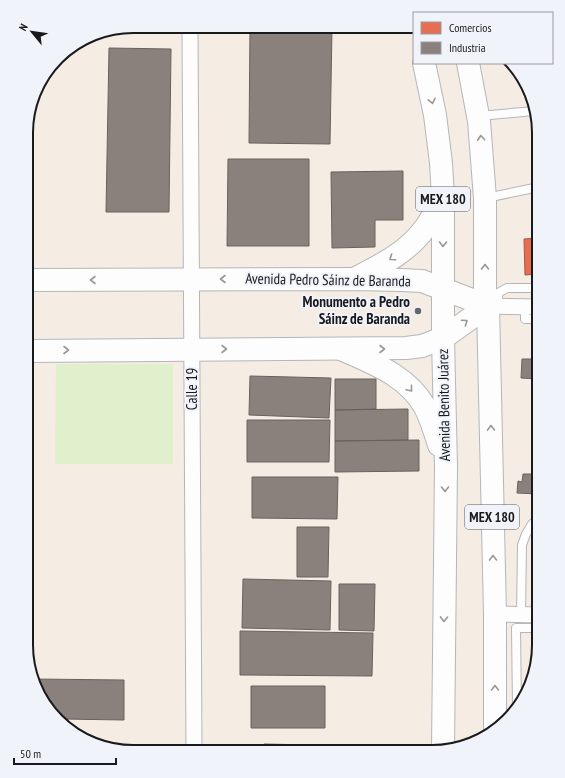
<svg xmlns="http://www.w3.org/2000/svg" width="565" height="778" font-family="'PT Sans Narrow',sans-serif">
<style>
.industrial{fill:#f5ece4}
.green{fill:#e1f0cc}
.shops{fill:#e76f51;stroke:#a95641}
.industry{fill:#8a817c;stroke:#68625f}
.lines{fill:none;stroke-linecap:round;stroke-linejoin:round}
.lane-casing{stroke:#b5b6b9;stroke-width:10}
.street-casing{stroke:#b5b6b9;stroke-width:17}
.secondary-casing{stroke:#b5b6b9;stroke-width:24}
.primary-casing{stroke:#b5b6b9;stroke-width:24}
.lane{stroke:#fdfdfe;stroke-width:8}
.street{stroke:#fdfdfe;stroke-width:15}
.secondary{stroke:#fdfdfe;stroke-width:22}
.primary{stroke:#fdfdfe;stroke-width:22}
.oneway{stroke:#969798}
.poi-dot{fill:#656669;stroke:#f1f3fa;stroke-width:1.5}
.labels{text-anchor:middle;stroke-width:4;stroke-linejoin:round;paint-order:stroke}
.shield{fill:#f1f3fa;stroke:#5a5b5f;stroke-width:1}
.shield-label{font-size:14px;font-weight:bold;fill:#191a1c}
.street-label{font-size:15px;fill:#191a1c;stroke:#f1f3fa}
.poi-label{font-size:15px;font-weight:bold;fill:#191a1c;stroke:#f1f3fa;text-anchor:end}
.rim{fill:none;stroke:#191a1c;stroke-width:2}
</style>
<rect width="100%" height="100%" fill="#f3f4f8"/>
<path class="industrial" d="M133 26 414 27V63H509L528 86 539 133V652L521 705 479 741 432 752 119 751 68 730 37 692 26 645 27 119 40 80 63 52 98 32Z"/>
<path class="green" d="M56 364H173V464H55Z"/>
<path class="shops" d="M539 238V274L525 275 524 239Z"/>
<path class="industry" d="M250 26 332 27 330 144 249 143Z
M109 48 171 49 169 212H106Z
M228 159H309V246H227Z
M403 171V220H375V247L332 248 331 172Z
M522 359H539V379L521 378Z
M250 376 331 378 329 418 249 415Z
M335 379H376V409L335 410Z
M537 379H539V474H534Z
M408 409V440L335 441V410Z
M247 420H330L329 462H247Z
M419 440V471L335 472V441Z
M523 474H539V494L517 493 518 481 522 482Z
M252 477H338L337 519 252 518Z
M297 527H329L328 577H297Z
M243 579 331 581 330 630 242 628Z
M339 584H375L374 631 339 630Z
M240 631 373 633 372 676 240 675Z
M34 679 124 680V720L63 719V724L37 692Z
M251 686H325V728H251Z
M264 744 312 745V752H264Z"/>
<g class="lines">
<defs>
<path id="lane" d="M479 116 534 111
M486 198 539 187
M498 307V293L507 288H539
M525 307V319H539
M521 614 522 545 526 534 532 524 539 518
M517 708 516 628H539"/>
<path id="street" d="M190 26 194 751
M488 306 539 307
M495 614 539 615"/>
<path id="secondary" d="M27 280 354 279 402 280 422 281 488 306
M27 351 406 348 422 346 443 338 488 306"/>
<path id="primary" d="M424 63 435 115 441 163 443 197V338L446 467 443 749
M468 63 479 121 485 198V290L488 306 495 614V727
M354 279C381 265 407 253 425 228 432 219 437 208 442 198
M341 349C372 363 407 375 425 407 431 419 435 432 439 445"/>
</defs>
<use href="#lane" class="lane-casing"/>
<use href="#street" class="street-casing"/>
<use href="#secondary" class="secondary-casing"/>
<use href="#primary" class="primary-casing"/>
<use href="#lane" class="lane"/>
<use href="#street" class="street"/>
<use href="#secondary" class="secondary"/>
<use href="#primary" class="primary"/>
</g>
<defs><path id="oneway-chevron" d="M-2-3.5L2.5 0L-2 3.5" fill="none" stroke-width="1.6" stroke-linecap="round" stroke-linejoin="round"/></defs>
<g class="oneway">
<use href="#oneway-chevron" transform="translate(432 101) rotate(78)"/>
<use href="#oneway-chevron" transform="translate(481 138) rotate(-94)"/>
<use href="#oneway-chevron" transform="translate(443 244) rotate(90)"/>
<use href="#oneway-chevron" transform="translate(392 258) rotate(145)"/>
<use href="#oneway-chevron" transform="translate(485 267) rotate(-90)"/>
<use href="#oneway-chevron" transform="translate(223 279) rotate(180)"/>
<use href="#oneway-chevron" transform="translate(93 280) rotate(180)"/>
<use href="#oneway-chevron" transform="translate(465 322) rotate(-35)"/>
<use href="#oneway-chevron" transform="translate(224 349)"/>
<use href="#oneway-chevron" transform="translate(382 349)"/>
<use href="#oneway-chevron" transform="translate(66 350)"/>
<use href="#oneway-chevron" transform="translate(410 389) rotate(50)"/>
<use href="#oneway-chevron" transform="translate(491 428) rotate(-91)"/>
<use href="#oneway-chevron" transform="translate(445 489) rotate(90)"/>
<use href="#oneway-chevron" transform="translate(493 558) rotate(-91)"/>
<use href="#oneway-chevron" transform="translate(444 619) rotate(91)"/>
<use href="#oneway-chevron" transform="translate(495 688) rotate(-90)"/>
</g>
<circle class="poi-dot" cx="418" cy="311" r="4"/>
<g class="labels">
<g class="shield">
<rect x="416" y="187" width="54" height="24" rx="3"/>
<rect x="465" y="505" width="54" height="24" rx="3"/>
</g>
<g class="shield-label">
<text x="443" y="204">MEX 180</text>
<text x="492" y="522">MEX 180</text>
</g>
<g class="street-label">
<text transform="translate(328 280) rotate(1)" y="5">Avenida Pedro Sáinz de Baranda</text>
<text transform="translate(192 389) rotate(-90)" y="5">Calle 19</text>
<text transform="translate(444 405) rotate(-91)" y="5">Avenida Benito Juárez</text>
</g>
<g class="poi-label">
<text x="410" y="307">Monumento a Pedro<tspan x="410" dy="17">Sáinz de Baranda</tspan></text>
</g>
</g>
<path d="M0 0H565V778H0ZM133 33H432A100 100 0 0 1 532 133V645A100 100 0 0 1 432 745H133A100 100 0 0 1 33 645V133A100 100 0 0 1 133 33Z" fill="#f1f3fa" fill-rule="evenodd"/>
<path class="rim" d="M133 33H432A100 100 0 0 1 532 133V645A100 100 0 0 1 432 745H133A100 100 0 0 1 33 645V133A100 100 0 0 1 133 33Z"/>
<rect x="413" y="12" width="140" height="52" fill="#f1f3fa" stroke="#9b9ca1"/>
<rect x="421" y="22" width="20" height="12" fill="#e76f51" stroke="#9b9ca1"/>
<text x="449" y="32" font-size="12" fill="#191a1c">Comercios</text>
<rect x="421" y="42" width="20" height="12" fill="#8a817c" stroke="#9b9ca1"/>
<text x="449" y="52" font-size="12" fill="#191a1c">Industria</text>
<g transform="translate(32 32) rotate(299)" stroke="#f1f3fa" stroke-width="3" paint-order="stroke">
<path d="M0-3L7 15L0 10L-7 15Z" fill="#191a1c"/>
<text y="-6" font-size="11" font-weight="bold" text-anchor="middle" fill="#191a1c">N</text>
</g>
<path d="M14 758v6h102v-6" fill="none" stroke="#191a1c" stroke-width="2"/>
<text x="20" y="758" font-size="12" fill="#191a1c" stroke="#f1f3fa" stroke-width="3" paint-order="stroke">50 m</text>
</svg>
